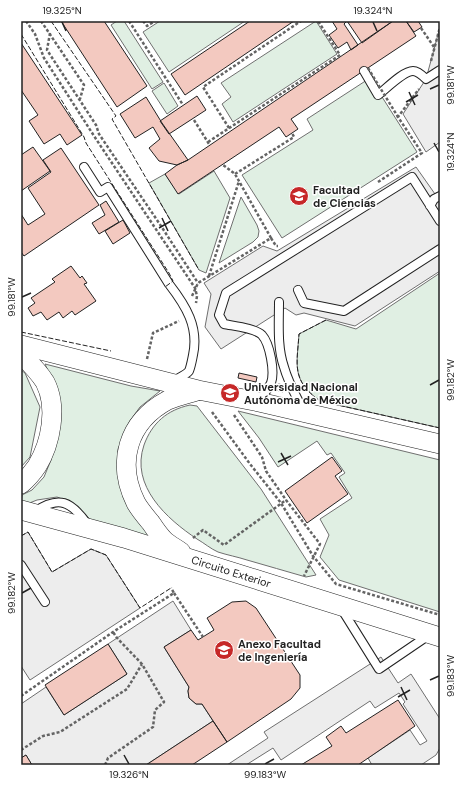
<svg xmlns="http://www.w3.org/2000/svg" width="461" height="786" font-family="'DM Sans',sans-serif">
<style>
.green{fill:#e0efe3;stroke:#6f6f6f}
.parking{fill:#ededed;stroke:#6f6f6f}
.building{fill:#f3c9c0;stroke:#222}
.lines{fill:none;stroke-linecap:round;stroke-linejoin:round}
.service-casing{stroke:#222;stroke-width:10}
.tertiary-casing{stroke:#222;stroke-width:20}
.path{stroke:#646464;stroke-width:2.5;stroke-dasharray:3 2;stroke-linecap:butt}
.service{stroke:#fff;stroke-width:8}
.tertiary{stroke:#fff;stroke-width:19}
.path-bridge{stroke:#646464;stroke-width:2.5;stroke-dasharray:3 2;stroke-linecap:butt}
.fence{stroke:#222;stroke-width:1;stroke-dasharray:5 2;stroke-linecap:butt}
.ticks{fill:none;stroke:#222;stroke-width:1.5}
.labels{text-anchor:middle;stroke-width:3;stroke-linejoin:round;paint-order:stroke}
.poi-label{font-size:11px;font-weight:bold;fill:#222;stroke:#fff;text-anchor:start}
.street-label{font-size:11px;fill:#222;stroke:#fff}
.neatline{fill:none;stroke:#222;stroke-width:1.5}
.ticks-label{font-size:10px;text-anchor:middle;fill:#222}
</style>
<rect width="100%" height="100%" fill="#fff"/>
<path class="green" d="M117 21H124L163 82 152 89 111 25Z
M160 21H245L169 72 143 32Z
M316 21 337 54 233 122 222 104 231 97 221 83Z
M370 78 417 152 282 238 242 175 313 130 307 119Z
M164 83 178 106 167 114 152 91Z
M214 171 230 198 206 273 199 270 149 183 165 174 179 194Z
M241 197 257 225 259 231 258 237 253 242 219 263Z
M440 273V428L320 401C291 380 297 365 299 334L326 320 356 329Z
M45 364 131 386 160 391 140 407 130 421 118 449V470L158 543 92 521 72 503 57 497 37 500 27 504 21 502 22 495 32 490 44 477 51 460 58 393Z
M21 370 25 373 40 407 30 457 21 467Z
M190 405 197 406 261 489 316 575 306 577C286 571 267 566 247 560 238 557 227 555 218 552 211 549 204 543 197 539 167 519 130 486 144 445 152 423 167 410 190 405Z
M238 411 440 460V612L339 580 320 557 329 535 320 519 352 498 339 477 345 473 331 453 327 455 317 441 278 467 259 438Z"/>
<path class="parking" d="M440 27V142L426 152 403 114 426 79Z
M416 167 435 194 440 191V271L355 326 304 313 296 315 285 308 221 349 205 327 211 294 204 283 263 246 277 251Z
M28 532 52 572 91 549 106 555 140 608 30 680 21 666V536Z
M173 601 191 630 164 647 189 687 188 691 189 698 196 704H202L213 721 146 765H32L26 755 21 758V704L46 687 64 715 127 674 108 644Z
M381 657 398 683 411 674 440 719V748L436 755 421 765H372L368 758 410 730 420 745 427 741 403 704 405 702 399 693 375 708 370 701 281 760 273 748 246 765H227L268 738 264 732Z"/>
<path class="building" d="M61 21H104L147 86 117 107Z
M250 21H294L185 95 171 74Z
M332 21H347L344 24 358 45 351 50 347 42 338 48 329 35 337 29Z
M347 21H393L362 43Z
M393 21H406L416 36 291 119 298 129 286 137 279 127 178 194 165 174 177 165 188 160Z
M406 21H418L422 27 414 32Z
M21 43 82 135 67 145 60 134 44 144 29 121 38 115 21 90Z
M197 96 206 110 169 134 160 121Z
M146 97 162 123 188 160 177 165 159 161 149 148 160 139 153 127 135 138 120 114Z
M33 147 50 171 21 191V155Z
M61 148 99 205 24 256 21 252V214L28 225 45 214 28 188 51 172 43 160Z
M106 201 119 222 99 234 92 223 105 215 100 205Z
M123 220 130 233 113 244 105 231Z
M71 266 80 278 82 276 87 283 84 284 96 301 75 315 72 311 63 318 59 312 47 320 41 312 33 316 28 308 35 303 31 298 55 282 52 279Z
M239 373 257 377 256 382 238 378Z
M278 384 284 385 283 392 276 390Z
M332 457 342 471 335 476 348 494 307 523 285 491Z
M246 601 256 608 300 675V688L291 699 227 742 202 704H196L189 698 188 691 189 687 164 647 191 630 198 640 214 630 207 618 232 602Z
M108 644 127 674 64 715 45 685Z
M398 700 415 726 358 765H301L332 746 326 737 341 726 346 733Z
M213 721 227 742 192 765H146Z
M26 755 32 765H21V758Z"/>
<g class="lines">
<defs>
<path id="service" d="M364 71 378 95C386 89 403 71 413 71 418 71 423 76 426 79L440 70
M84 167 100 192 108 187 169 284C186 306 199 327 193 355 192 360 191 366 189 371 186 375 178 378 174 381
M430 206 434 199 440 196
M298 290 304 303 344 311 440 249
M279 302C279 324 277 347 284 367 288 382 296 396 303 410
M259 401C263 395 268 389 271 383 275 372 270 344 262 335 255 328 233 326 224 324L219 315 226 293 412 177 440 221
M34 512C59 495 71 501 88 525
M21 565 45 602
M341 608 379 669 429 635"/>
<g id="tertiary">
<path d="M21 345 198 390 259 402 440 444"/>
<path d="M21 354C30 363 38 371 45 382 58 407 51 443 37 466 33 472 27 479 21 484"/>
<path id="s1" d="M21 510 124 538 440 637"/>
<path d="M181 552C176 548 169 545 164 540 159 535 155 529 151 523 146 517 140 510 136 503 116 463 127 422 168 400 177 396 187 394 197 391"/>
</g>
</defs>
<use href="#service" class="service-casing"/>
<use href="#tertiary" class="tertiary-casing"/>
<path class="path" d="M26 21 35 34 44 58 96 139 195 288 197 296 196 303
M41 21 84 85 80 99
M129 21 183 105
M143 21 147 26 155 21
M421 28 434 47
M50 33 47 50 96 125 99 134 161 226 198 283
M431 61 440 27
M194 120 209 144
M229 128 203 87 301 21
M208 142 340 55 318 21
M235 174 294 137 292 133
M378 182 422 153 398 117 419 89
M271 238 276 246H278
M209 276 239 181
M192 296 198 283 271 238 235 174 223 165
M147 359 153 333 179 321
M212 412 250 464 281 503 313 556 336 584 440 615
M234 415 262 457 266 471 286 500 320 544 304 576
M193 538 203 530 224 545 286 500
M174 593 203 637
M21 696 113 632 174 593 171 588
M21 750 43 736 60 732 127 689 142 664
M105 765 108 758 153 727 155 710 164 702 142 664 117 638 113 632"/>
<use href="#service" class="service"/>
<use href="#tertiary" class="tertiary"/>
<path class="path-bridge" d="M368 68 398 117"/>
<path class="fence" d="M51 21 116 116 112 119 199 270
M21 34 84 137 86 143 169 273 173 281 165 287
M326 320 299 334C297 365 291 380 320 401L440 428
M21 332 111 351
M21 536 28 532 52 572 91 549 106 555 140 608 171 588"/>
</g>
<path class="ticks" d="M62 22 66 31M373 22 377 31M430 89 439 85M409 92 415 105M406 102 418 95M434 143 439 152M162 218 168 231M159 228 171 221M22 297 31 293M430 385 439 380M281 453 288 465M278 462 291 456M22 593 31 588M430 680 439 676M401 687 407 700M398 697 410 690M124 755 129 764M265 764 274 759"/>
<defs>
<symbol id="university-disc" viewBox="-11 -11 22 22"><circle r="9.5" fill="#c62828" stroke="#fff"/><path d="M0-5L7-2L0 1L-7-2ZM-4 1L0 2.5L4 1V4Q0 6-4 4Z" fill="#fff"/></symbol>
</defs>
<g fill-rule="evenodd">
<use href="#university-disc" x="288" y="185" width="22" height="22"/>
<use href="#university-disc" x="219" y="382" width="22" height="22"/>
<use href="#university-disc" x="213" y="639" width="22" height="22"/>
</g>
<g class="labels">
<g class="poi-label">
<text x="313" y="194">Facultad<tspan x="313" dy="13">de Ciencias</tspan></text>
<text x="244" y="391">Universidad Nacional<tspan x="244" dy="13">Autónoma de México</tspan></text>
<text x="238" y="648">Anexo Facultad<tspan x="238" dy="13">de Ingeniería</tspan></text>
</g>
<g class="street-label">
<text dy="4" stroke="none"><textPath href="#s1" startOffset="219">Circuito Exterior</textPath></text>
</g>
</g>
<rect width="461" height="786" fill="none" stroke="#ffffff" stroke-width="44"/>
<rect x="22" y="22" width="417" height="742" class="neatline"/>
<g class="ticks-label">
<text x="62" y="14">19.325°N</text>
<text x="373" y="14">19.324°N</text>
<text transform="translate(450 85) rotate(-90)" y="4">99.181°W</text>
<text transform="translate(450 152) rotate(-90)" y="4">19.324°N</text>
<text transform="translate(11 297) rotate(-90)" y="4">99.181°W</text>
<text transform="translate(450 380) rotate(-90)" y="4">99.182°W</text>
<text transform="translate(11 593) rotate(-90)" y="4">99.182°W</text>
<text transform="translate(450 676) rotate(-90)" y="4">99.183°W</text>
<text x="129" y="778">19.326°N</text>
<text x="265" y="778">99.183°W</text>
</g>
</svg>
